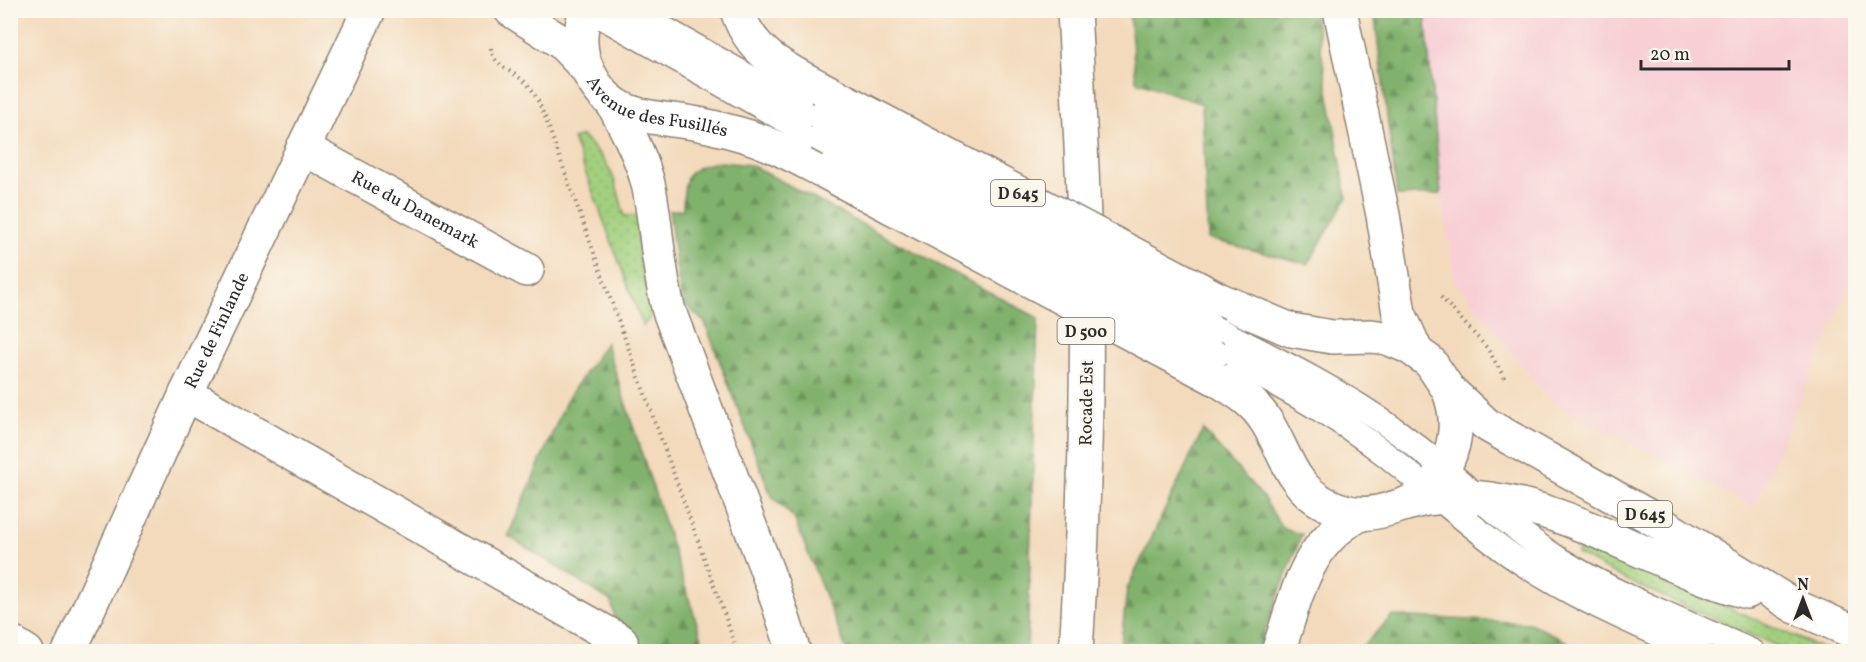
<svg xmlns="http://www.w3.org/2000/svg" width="1866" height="662" font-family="Vollkorn,serif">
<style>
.built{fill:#f7cfd5}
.grass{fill:url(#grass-dots);stroke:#667e54;stroke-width:1.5}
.forest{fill:url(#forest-firs);stroke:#566e4c;stroke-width:1.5}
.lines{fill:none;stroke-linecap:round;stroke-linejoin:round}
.service-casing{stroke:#8f8274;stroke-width:27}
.minor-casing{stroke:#8f8274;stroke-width:36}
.secondary-casing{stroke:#8f8274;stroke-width:36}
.primary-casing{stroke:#8f8274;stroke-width:36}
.trunk-casing{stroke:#8f8274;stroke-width:36}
.path{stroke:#8f8274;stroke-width:4;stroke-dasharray:1.5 4.5;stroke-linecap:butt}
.service{stroke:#fff;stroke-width:24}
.minor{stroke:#fff;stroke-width:33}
.secondary{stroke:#fff;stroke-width:33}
.primary{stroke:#fff;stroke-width:33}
.trunk{stroke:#fff;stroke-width:33}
.service-bridge-casing{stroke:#8f8274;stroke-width:27;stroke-linecap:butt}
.primary-bridge-casing{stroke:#8f8274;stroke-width:36;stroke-linecap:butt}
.service-bridge{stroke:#fff;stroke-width:24}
.primary-bridge{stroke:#fff;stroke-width:33}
.labels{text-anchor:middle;stroke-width:4.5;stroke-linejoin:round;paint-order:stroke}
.shield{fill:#fbf7ec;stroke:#696865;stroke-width:1.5}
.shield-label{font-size:16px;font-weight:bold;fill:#2b2b2b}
.street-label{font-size:18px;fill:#2b2b2b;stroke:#fbf7ec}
</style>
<defs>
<pattern id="grass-dots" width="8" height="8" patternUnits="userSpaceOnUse" patternTransform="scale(1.5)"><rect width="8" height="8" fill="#a2d07e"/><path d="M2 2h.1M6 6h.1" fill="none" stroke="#8cb36d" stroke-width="1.8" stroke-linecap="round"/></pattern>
<pattern id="forest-firs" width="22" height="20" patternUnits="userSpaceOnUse" patternTransform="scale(1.5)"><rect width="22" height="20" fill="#81b26d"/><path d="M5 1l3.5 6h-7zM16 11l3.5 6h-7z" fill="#6a915a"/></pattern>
</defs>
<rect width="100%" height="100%" fill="#fbf7ec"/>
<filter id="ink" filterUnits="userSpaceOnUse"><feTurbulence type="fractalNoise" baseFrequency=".0167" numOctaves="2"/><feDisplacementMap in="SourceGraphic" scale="12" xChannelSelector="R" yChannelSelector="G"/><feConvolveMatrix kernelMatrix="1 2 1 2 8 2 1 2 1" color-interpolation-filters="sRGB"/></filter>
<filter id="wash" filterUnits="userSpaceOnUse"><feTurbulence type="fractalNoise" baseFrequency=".008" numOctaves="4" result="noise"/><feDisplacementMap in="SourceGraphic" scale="24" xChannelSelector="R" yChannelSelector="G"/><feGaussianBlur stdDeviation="1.35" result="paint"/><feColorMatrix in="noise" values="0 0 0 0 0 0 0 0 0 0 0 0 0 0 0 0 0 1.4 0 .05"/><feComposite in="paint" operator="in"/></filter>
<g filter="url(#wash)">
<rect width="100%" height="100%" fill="#f3dabc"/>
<path class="built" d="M1425 11H1855V272L1754 507 1550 401 1455 280 1441 194Z"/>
<path class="grass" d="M582 136C611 163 616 178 624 216L637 215 639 256 651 310 649 319 643 326 573 139Z
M1582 543 1828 651H1788L1630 582 1577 554Z"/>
<path class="forest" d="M1129 11H1314L1347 198 1308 264 1208 239 1202 104 1136 81Z
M1374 11H1425L1441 194 1397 196Z
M720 162 751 165 1038 318 1027 651H847L794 518 771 495 705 323 681 301 669 211 683 209C684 178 685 166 720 162Z
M606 343 702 639 704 651H622L611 601 508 536 567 399Z
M1203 430 1262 496 1283 529 1302 534 1257 651 1120 652 1127 589Z
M1392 616 1530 623 1568 642 1564 652 1358 651Z"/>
</g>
<g filter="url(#ink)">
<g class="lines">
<defs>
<path id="service" d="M590 10 817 138
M631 10 816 115
M1218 330C1280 361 1343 392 1399 433 1455 474 1502 523 1560 560 1620 597 1688 623 1753 652
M1218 354C1276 383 1334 414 1385 454 1427 487 1466 523 1509 554 1567 595 1633 623 1699 652"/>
<g id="minor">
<path id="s1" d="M303 148 527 270"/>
<path d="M186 394 621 641"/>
<path d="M10 641 27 652"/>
<path id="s2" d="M69 652 186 394 369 10"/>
</g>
<path id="secondary" d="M511 10 561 42 587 69"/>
<g id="primary">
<path id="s3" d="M586 10C579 31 579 54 589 73 611 117 644 116 687 122 703 124 720 129 736 133 768 141 796 157 825 172"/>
<path d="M737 10C750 52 783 68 819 87"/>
<path d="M1218 299 1291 330 1332 337 1371 336 1387 338 1409 347 1430 362 1448 389 1487 425 1655 520 1794 606 1856 633"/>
<path d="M1218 380C1238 392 1254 402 1266 421 1286 452 1290 486 1326 504 1370 525 1387 506 1427 499 1448 496 1470 496 1491 499 1581 512 1660 568 1747 592"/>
<path d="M1408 503C1449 481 1466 432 1448 389"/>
</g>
<path id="trunk" d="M1074 10C1079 106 1085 201 1086 297 1088 415 1083 533 1076 652
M1340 10 1383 215 1399 313 1416 351
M612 102C627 130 642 157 649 188 657 229 658 271 669 311L773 587 794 652
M1278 652C1297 596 1305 542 1361 514"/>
</defs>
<use href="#service" class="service-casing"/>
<use href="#minor" class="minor-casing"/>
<use href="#secondary" class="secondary-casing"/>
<use href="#primary" class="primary-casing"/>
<use href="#trunk" class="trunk-casing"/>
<path class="path" d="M491 48C493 67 516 72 527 84 536 93 540 106 545 117L738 652
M1441 297 1488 349 1506 381"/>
<use href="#service" class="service"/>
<use href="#minor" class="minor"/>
<use href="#secondary" class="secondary"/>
<use href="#primary" class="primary"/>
<use href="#trunk" class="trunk"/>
<defs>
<path id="service-bridge" d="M816 115 1218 330
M817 138 1218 354"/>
<path id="primary-bridge" d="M819 87 1218 299
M825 172 1218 380"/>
</defs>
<use href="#service-bridge" class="service-bridge-casing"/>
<use href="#primary-bridge" class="primary-bridge-casing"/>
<use href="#service-bridge" class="service-bridge"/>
<use href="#primary-bridge" class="primary-bridge"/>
</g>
</g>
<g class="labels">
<g class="shield">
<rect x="991" y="180" width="54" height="26" rx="4.5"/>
<rect x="1057.5" y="318" width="57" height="26" rx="4.5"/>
<rect x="1618" y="501" width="54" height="26" rx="4.5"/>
</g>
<g class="shield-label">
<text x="1018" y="199">D 645</text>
<text x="1086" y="337">D 500</text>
<text x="1645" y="520">D 645</text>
</g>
<g class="street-label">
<text dy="6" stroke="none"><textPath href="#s3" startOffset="146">Avenue des Fusillés</textPath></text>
<text dy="6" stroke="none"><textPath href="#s1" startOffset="128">Rue du Danemark</textPath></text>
<text dy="6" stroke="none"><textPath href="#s2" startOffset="354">Rue de Finlande</textPath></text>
<text transform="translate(1086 403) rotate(-89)" y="6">Rocade Est</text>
</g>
</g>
<rect width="1866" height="662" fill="none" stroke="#fbf7ec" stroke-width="36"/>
<g transform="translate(1803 599)" stroke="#fbf7ec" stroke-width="4.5" paint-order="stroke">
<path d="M0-4.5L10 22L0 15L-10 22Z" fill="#2b2b2b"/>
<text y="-9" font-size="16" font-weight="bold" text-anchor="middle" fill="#2b2b2b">N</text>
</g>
<path d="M1641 60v9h148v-9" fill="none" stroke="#2b2b2b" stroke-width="3"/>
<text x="1650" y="60" font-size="18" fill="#2b2b2b" stroke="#fbf7ec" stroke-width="4.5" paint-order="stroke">20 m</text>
</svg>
